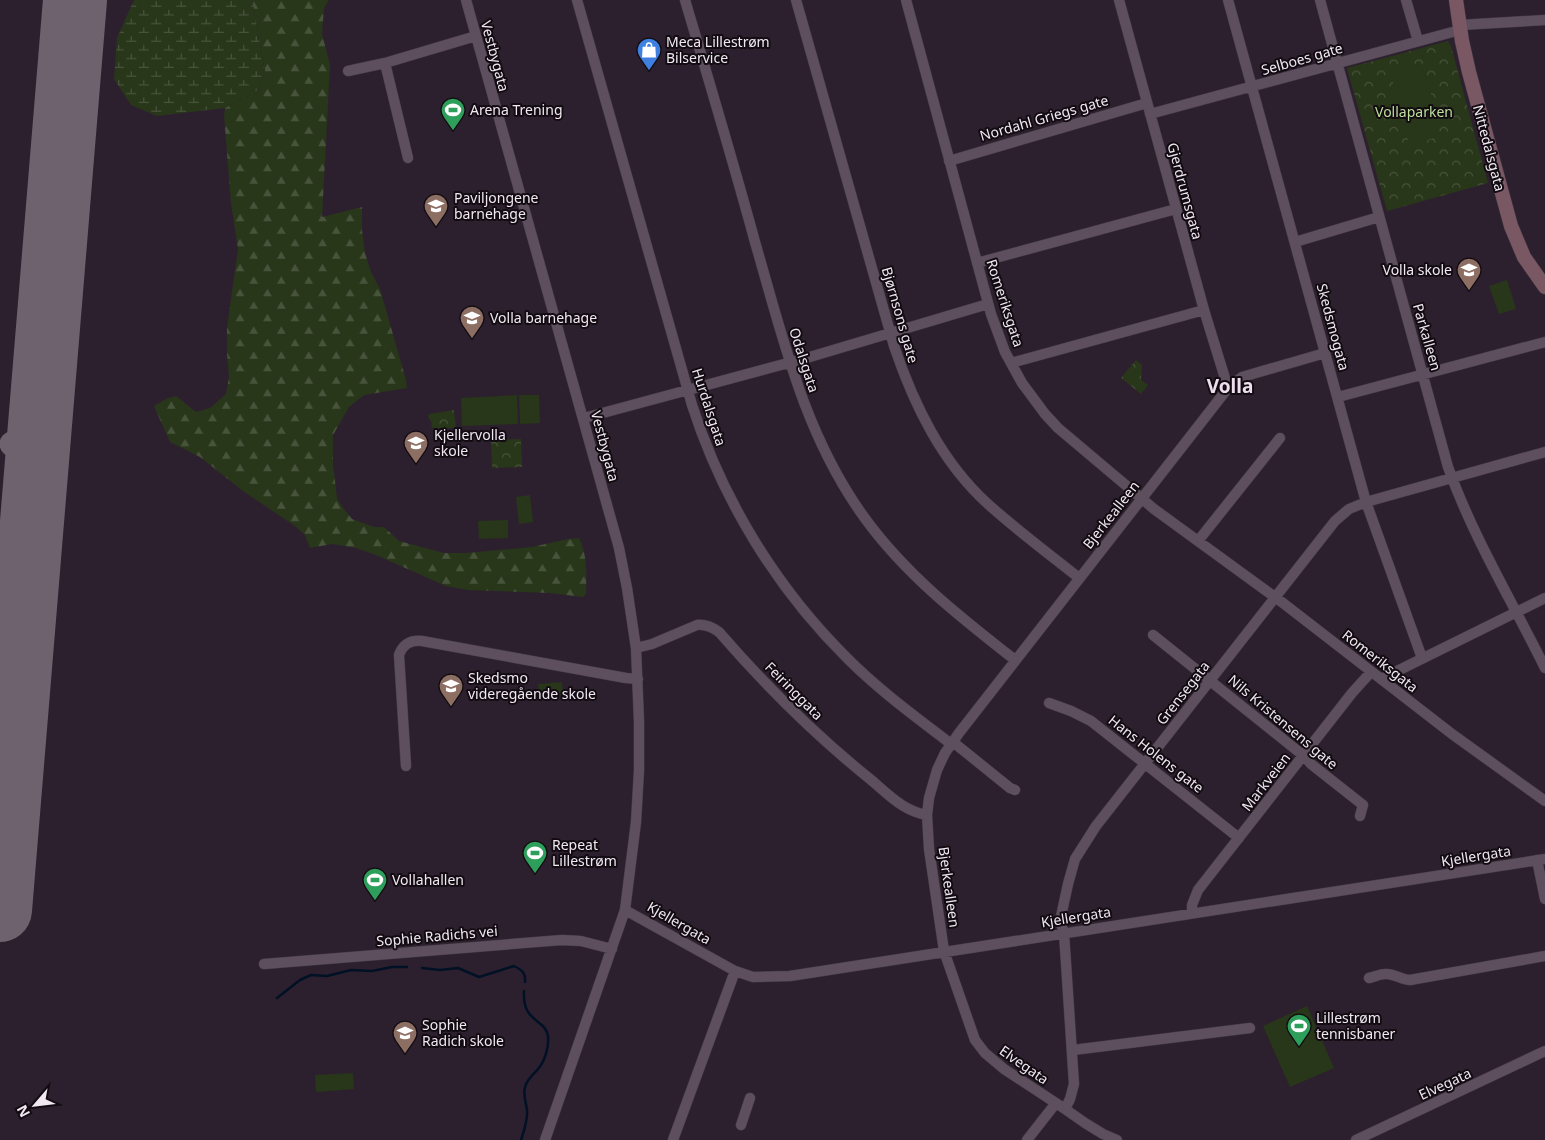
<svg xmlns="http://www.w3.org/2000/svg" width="1545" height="1140" font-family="'Noto Sans',sans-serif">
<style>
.forest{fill:url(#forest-firs)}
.wetland{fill:url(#wetland-marsh)}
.park{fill:url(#park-crowns)}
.pitch{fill:#283619}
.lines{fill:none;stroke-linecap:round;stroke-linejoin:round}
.stream{stroke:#001126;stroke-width:2.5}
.taxiway{stroke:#6e626f;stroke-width:25}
.runway{stroke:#6e626f;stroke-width:64}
.street-casing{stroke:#453b46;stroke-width:11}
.secondary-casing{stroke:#453b46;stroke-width:15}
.street{stroke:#5e4f5e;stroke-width:10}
.secondary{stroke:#7a5863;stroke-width:14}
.labels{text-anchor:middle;stroke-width:4;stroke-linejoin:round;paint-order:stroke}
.poi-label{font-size:14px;fill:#f1e8f2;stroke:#120c12;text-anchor:start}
.street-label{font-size:14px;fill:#f1e8f2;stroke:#120c12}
.park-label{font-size:14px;fill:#bddf9c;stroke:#120c12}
.district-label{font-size:19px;font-weight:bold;fill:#efdef0;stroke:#120c12}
</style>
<defs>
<pattern id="forest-firs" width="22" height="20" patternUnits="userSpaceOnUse" patternTransform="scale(1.25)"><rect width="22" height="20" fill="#283619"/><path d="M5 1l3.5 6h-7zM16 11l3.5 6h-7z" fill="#48533b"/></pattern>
<pattern id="wetland-marsh" width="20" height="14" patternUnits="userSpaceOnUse" patternTransform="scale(1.25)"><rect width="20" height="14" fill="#283619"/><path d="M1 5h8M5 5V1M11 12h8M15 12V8" fill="none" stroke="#48533b"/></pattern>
<pattern id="park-crowns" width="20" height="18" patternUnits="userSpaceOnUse" patternTransform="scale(1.25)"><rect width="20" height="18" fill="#283619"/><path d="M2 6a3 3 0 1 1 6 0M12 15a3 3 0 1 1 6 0" fill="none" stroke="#48533b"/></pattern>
</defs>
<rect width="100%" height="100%" fill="#2d202e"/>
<path class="forest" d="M252 0H329L324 8 322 34 330 65 322 217 362 207V230L365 253 371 272 380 289 406 380 407 388 364 395 349 407 333 435V464L337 498 343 508 352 519 374 527H384L399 541 444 553H466L532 547 568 539 579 538C588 556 586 575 586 594L583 597 550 593 468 590 446 586 376 555 356 548 332 544 310 548 305 535 295 526 243 491 200 457 170 442 154 406 166 399 176 396 196 412 210 408 226 394 229 377 227 353V328L238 249 231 203 224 115 225 108 258 90 265 72Z"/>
<path class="wetland" d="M134 0H252L265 72 258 90 225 108 157 116 131 105 114 79 117 38Z"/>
<path class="park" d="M1448 41 1451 46 1488 183 1387 211 1347 68Z
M1136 360 1142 365 1141 380 1148 385 1141 394 1121 378Z
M454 410 456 428H432L431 421 428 417 429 414Z
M521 439 522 467 492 468 491 440Z"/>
<path class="pitch" d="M1400 62 1416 65 1425 73 1439 122 1438 133 1431 139 1409 144 1392 78Z
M1507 280 1516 309 1499 314 1489 286Z
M517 395 518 424 462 426 461 398Z
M519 395H539L540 423 520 424Z
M530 495 533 522 519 524 516 497Z
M508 520V538L479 539 478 521Z
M562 682 563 695 539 696 538 684Z
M1307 1006 1334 1068 1290 1087 1263 1026Z
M353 1073 354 1089 316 1092 315 1075Z"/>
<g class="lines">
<path class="stream" d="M422 968 440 970 458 968 479 977 514 966C522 970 526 973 525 982
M277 998 300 980 311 975 327 976 351 970 372 971 392 967H407
M521 1140C524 1130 528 1120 527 1110 526 1102 523 1096 525 1087 527 1079 533 1075 538 1069 545 1061 549 1047 548 1036 545 1018 522 1023 524 991"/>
<path class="taxiway" d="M35 483 33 466 26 456 12 444 26 447 34 442 40 428
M0 603C20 601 21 596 27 578
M0 604C19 611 19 616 23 635"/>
<path class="runway" d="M0 910 75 0"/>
<defs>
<path id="street" d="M466 0 619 548 627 588 636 648 639 722V770L636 822 625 910 545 1140
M577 0 692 405C723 501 777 589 848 659 880 691 916 717 951 744
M685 0C709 81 733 161 755 242 783 338 804 434 864 517 905 574 960 617 1015 660
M796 0 894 346C914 405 942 463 989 505 1018 531 1049 554 1079 578
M906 0 991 314 1005 352 1022 383 1045 414 1058 428 1154 509 1283 603 1452 734 1545 801
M1119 0 1204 310 1228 388
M1228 0 1366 502 1422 658
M1320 0 1448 467C1473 537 1512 601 1545 668
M1406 0 1418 41
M1460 25 1545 20
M385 63 408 158
M348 71 385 63 476 36
M1150 114 1460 30
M949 161 1147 103
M1295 242 1379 217
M977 263 1176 209
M1011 363 1204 310
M1338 397 1545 342
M584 418 803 359 988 304
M1198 541 1280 438
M1153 635 1304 756 1311 764 1363 805 1360 816
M636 648 652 644 697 625C706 624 712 627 719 632 765 685 815 735 870 779 888 794 903 811 927 815
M1381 679 1545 598
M1049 703 1071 711 1091 721 1239 838
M953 742 1010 788 1015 790
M406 766 399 655C403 644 410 640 422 641L626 678 638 679
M1537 860 1545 899
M625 910 735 971 753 977 790 976 1545 859
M1192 913V905L1198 890 1352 693 1371 672
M264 964 562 940 581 941 612 949
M1369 978C1374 977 1380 974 1385 974 1394 973 1401 980 1410 980L1545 956
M1073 1050 1250 1028
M1065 1109 1070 1099 1074 1084 1064 933 1060 921 1068 884 1075 859 1096 826 1335 521 1349 509 1366 502 1545 452
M741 1125 750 1098
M673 1140 735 971
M1027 1140 1056 1103
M1117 1140 1103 1134 1085 1123 1065 1109 1004 1069 985 1053 975 1040 944 951 929 849 927 815 929 798 937 770 945 753 959 733 1228 388 1242 377 1325 353
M1356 1140 1545 1051"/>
<path id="secondary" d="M1456 0 1462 41 1469 72 1511 226 1524 257 1545 287"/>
</defs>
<use href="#street" class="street-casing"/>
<use href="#secondary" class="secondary-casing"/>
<use href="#street" class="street"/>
<use href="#secondary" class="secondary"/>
</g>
<defs>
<symbol id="shop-pin" viewBox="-11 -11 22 30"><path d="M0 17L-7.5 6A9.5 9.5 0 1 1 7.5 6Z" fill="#3f7fe0" stroke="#120c12"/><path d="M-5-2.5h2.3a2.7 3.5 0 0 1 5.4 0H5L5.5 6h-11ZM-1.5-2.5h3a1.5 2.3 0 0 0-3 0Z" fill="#fff"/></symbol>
<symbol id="stadium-pin" viewBox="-11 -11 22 30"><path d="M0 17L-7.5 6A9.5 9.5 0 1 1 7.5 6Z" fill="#2e9e5b" stroke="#120c12"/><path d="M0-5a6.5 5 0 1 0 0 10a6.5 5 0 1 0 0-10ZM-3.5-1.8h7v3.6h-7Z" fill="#fff"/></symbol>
<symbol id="school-pin" viewBox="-11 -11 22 30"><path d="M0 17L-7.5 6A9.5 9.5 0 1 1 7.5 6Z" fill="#8d6e63" stroke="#120c12"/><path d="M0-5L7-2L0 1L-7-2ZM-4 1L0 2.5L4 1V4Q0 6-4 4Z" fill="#fff"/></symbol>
</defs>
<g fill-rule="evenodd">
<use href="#shop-pin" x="635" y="36" width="28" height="38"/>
<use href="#stadium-pin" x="439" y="96" width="28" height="38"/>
<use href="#school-pin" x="422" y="192" width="28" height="38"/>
<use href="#school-pin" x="1455" y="256" width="28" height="38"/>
<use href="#school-pin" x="458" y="304" width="28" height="38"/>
<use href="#school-pin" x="402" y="429" width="28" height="38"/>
<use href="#school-pin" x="437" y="672" width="28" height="38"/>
<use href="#stadium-pin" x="521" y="839" width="28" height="38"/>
<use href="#stadium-pin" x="361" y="866" width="28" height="38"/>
<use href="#stadium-pin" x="1285" y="1012" width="28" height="38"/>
<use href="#school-pin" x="391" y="1019" width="28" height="38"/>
</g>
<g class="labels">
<g class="poi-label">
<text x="666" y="47">Meca Lillestrøm<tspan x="666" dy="16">Bilservice</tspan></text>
<text x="470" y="115">Arena Trening</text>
<text x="454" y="203">Paviljongene<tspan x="454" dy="16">barnehage</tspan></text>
<text x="1452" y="275" text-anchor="end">Volla skole</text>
<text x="490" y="323">Volla barnehage</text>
<text x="434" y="440">Kjellervolla<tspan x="434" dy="16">skole</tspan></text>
<text x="468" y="683">Skedsmo<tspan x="468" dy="16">videregående skole</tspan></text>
<text x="552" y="850">Repeat<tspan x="552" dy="16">Lillestrøm</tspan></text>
<text x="392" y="885">Vollahallen</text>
<text x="1316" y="1023">Lillestrøm<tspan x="1316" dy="16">tennisbaner</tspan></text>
<text x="422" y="1030">Sophie<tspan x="422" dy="16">Radich skole</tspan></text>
</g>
<g class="street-label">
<text transform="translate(495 56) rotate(75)" y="5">Vestbygata</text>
<text transform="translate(1302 59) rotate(-16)" y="5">Selboes gate</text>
<text transform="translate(1044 118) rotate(-16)" y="5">Nordahl Griegs gate</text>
<text transform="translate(1489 148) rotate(75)" y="5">Nittedalsgata</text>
<text transform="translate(1185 191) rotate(75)" y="5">Gjerdrumsgata</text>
<text transform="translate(1005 303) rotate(72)" y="5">Romeriksgata</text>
<text transform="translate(900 315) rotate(74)" y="5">Bjørnsons gate</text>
<text transform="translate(1333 327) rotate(75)" y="5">Skedsmogata</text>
<text transform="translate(1427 337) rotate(74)" y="5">Parkalleen</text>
<text transform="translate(804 360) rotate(72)" y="5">Odalsgata</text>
<text transform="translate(709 407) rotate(72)" y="5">Hurdalsgata</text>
<text transform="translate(605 446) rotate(75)" y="5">Vestbygata</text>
<text transform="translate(1111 515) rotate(-52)" y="5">Bjerkealleen</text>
<text transform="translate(1380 661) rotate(38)" y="5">Romeriksgata</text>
<text transform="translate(794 691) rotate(45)" y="5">Feiringgata</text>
<text transform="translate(1183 693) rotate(-52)" y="5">Grensegata</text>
<text transform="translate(1283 722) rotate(40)" y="5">Nils Kristensens gate</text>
<text transform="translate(1156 754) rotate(38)" y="5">Hans Holens gate</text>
<text transform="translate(1266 782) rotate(-52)" y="5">Markveien</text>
<text transform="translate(1476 856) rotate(-9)" y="5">Kjellergata</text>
<text transform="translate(949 887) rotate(82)" y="5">Bjerkealleen</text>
<text transform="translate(1076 917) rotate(-9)" y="5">Kjellergata</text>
<text transform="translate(679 923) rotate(30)" y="5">Kjellergata</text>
<text transform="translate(437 936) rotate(-5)" y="5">Sophie Radichs vei</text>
<text transform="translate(1024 1065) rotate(35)" y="5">Elvegata</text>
<text transform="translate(1445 1084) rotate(-25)" y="5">Elvegata</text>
</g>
<g class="park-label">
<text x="1414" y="117">Vollaparken</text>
</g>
<g class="district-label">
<text x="1230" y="393">Volla</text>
</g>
</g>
<g transform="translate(35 1105) rotate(242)" stroke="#120c12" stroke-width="4" paint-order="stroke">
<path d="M0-4L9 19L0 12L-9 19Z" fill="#f1e8f2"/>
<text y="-8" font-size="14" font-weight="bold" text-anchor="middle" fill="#f1e8f2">N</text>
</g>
</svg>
